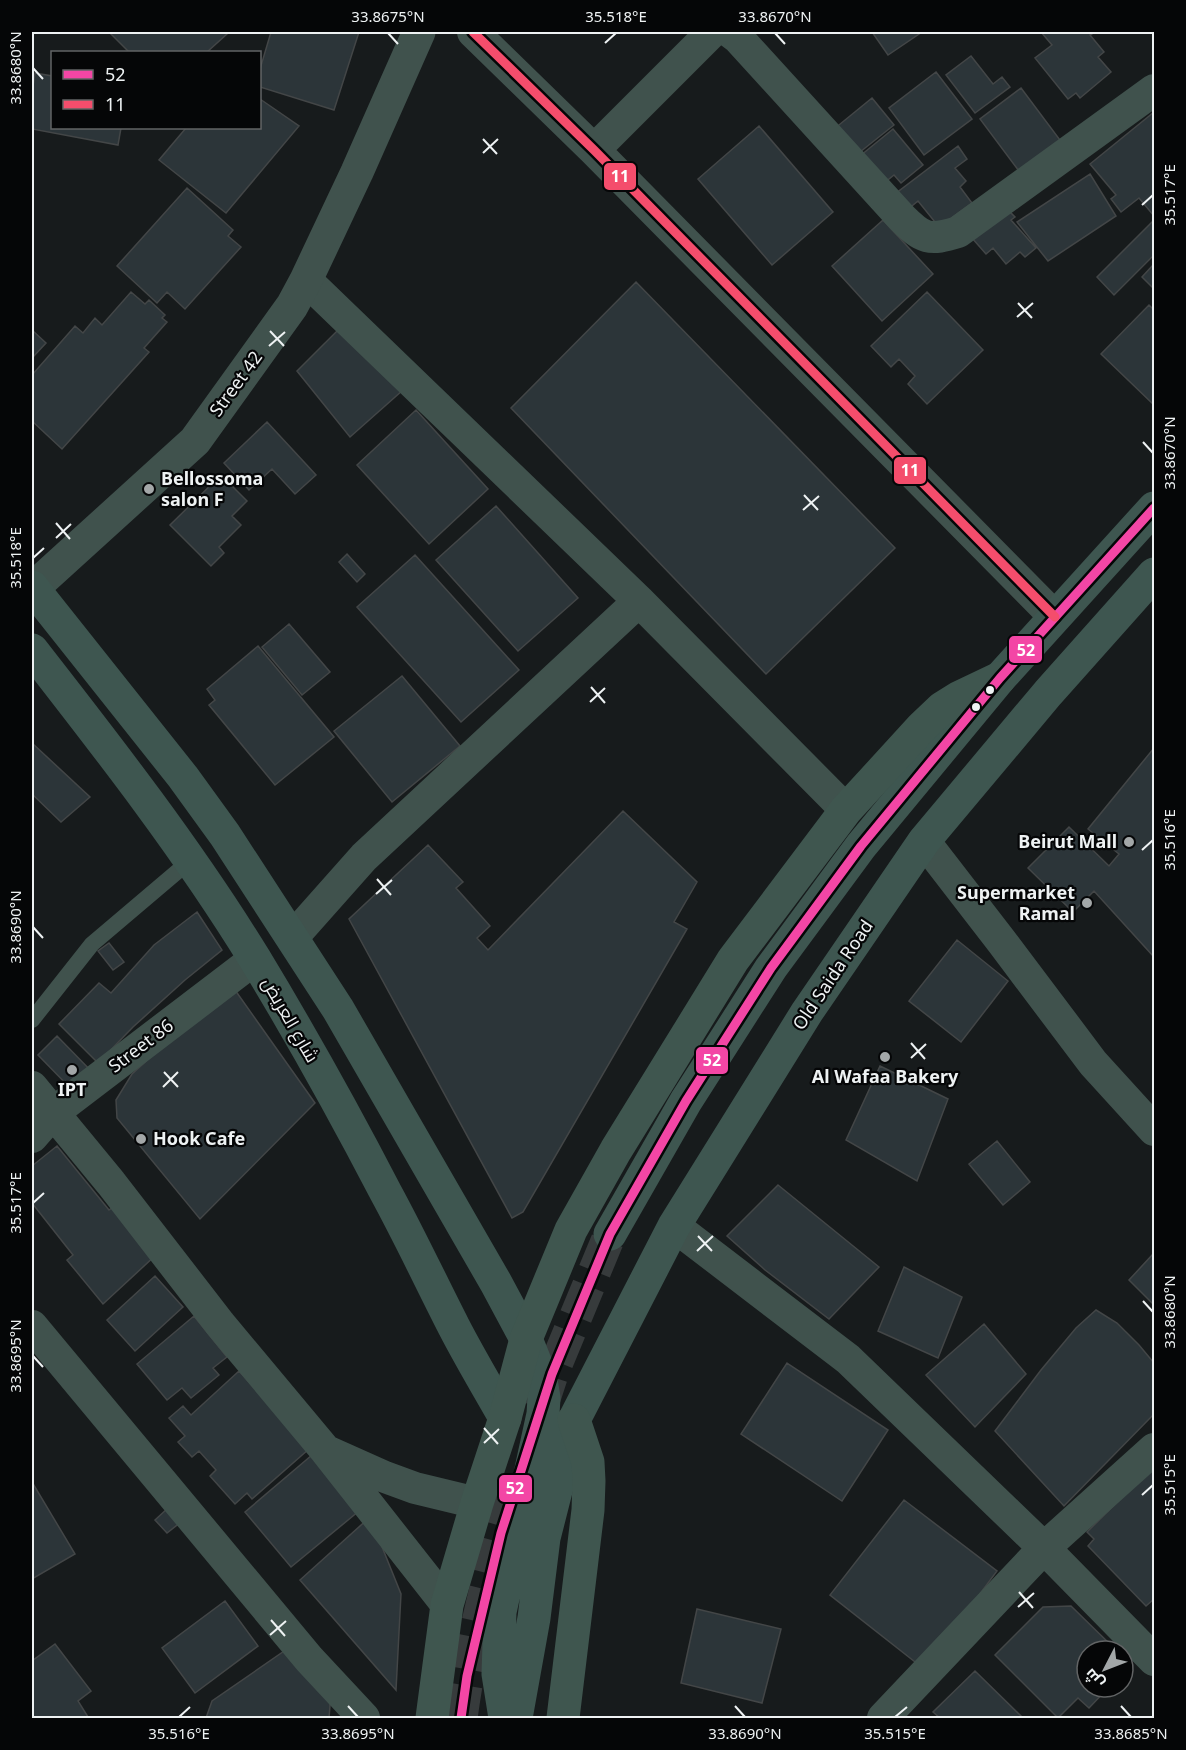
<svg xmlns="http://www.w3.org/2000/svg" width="1186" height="1750" font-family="'Noto Sans',Cairo,sans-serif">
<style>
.building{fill:#2c3539;stroke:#434647;stroke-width:1.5}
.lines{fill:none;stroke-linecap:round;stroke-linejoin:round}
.secondary-tunnel{stroke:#373b3c;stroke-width:33;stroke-dasharray:33 16;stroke-linecap:butt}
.service{stroke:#40524d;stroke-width:16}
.minor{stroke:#40524d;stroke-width:32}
.tertiary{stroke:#40524d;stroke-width:33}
.secondary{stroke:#3e5650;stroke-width:33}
.trunk{stroke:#3f564f;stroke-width:33}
.bus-1-casing{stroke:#050607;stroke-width:14}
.bus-2-casing{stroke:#050607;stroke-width:14}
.bus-1{stroke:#f346a5;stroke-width:9}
.bus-2{stroke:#f44d6c;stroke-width:9}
.ticks{fill:none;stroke:#eef2f3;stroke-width:2}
.poi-dot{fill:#a3a7a8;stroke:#050607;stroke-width:2}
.bus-dot{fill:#eef2f3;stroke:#050607;stroke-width:2}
.labels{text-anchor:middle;stroke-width:4.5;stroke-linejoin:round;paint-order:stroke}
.street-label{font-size:18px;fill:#eef2f3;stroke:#050607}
.poi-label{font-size:18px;font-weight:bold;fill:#eef2f3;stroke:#050607;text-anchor:start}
.line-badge{stroke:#050607;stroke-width:2}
.badge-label{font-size:16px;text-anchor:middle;font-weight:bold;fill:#fff}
.neatline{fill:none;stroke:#eef2f3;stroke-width:2}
.ticks-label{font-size:15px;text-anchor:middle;fill:#eef2f3}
</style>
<rect width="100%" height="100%" fill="#171b1c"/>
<path class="building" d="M109 32H225L227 34 207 52H129Z
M271 32H359L334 110 260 87V69Z
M872 32H922L888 55Z
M1041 32H1095L1090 35 1104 52 1098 57 1111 72 1080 98 1076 93 1068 99 1035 58 1052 45Z
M971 56 993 84 1002 77 1010 87 975 113 946 75Z
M936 72 972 119 924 155 889 108Z
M35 73 52 76V128H121L118 145 32 129V93Z
M1021 88 1063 144 1022 175 980 119Z
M872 98 894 125 855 156 834 129Z
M260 99 299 126 226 213 159 160 186 128H260Z
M1154 112V216L1139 198 1121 212 1111 199 1116 195 1090 164Z
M759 126 833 212 772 265 698 179Z
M893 129 923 165 901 183 894 175 878 188 855 160Z
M958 146 967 159 955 168 966 181 960 187 972 203 939 227 918 201 907 210 895 194Z
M1090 174 1116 216 1048 261 1017 222Z
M187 188 233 230 228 236 241 247 185 309 167 292 157 303 117 266Z
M1005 207 1015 217 1011 220 1036 248 1025 257 1020 252 1006 264 993 248 986 254 972 238Z
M883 220 933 274 882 321 832 266Z
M1154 220V255L1114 295 1097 277Z
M1154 264V289L1142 277Z
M636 282 895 548 766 674 511 408Z
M131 292 145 304 149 300 165 315 162 318 167 322 144 348 149 352 62 449 32 421V375L75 326 83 333 95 318 102 325Z
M927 292 983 350 927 404 908 384 915 376 899 359 891 367 871 346Z
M1149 305 1154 310V405L1101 354Z
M342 326 403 390 350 437 297 371Z
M32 330 46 343 32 358Z
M416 410 488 489 429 544 357 465Z
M267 422 316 475 295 494 272 469 249 490 224 463Z
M221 475 247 501 232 516 241 525 219 547 224 553 211 566 170 525Z
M496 506 578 598 518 651 436 560Z
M347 554 365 574 357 582 339 562Z
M415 555 519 670 461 722 357 607Z
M289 624 330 672 302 695 262 647Z
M258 646 334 737 275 785 209 705 215 700 207 689Z
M402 676 460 746 392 802 334 731Z
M32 743 90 797 61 822 32 794Z
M1154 748V957L1094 891 1073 912 1028 868 1069 827 1109 866 1119 854 1088 829Z
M623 811 697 882 674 922 687 929 523 1212 512 1218 349 919 428 845 463 882 456 888 490 926 477 938 488 950Z
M197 912 222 950 185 980 133 1027 98 1063 59 1024 99 983 111 993 154 945Z
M957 940 1008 981 961 1042 909 1001Z
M109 943 124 962 113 970 98 951Z
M235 990 315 1103 200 1219 117 1118 116 1100 132 1074 174 1036Z
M57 1036 95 1075 76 1094 38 1055Z
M880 1066 948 1099 917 1181 846 1140Z
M997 1141 1030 1182 1003 1205 969 1164Z
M57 1146 109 1210 116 1205 157 1254 103 1304 67 1260 73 1255 32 1203V1166Z
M778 1185 879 1267 829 1319 765 1270 727 1236Z
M1154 1253V1305L1129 1280Z
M904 1267 962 1297 938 1358 878 1331Z
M155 1276 183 1307 135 1351 107 1320Z
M1096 1310 1117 1323 1139 1345 1154 1363V1414L1064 1506 995 1431 1041 1370 1076 1328Z
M194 1316 227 1357 213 1368 219 1375 191 1398 182 1388 167 1400 137 1364Z
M984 1324 1026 1374 975 1427 926 1375Z
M787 1363 888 1430 842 1501 741 1434Z
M239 1371 309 1449 252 1499 247 1493 235 1504 210 1476 216 1470 199 1451 192 1457 178 1442 185 1436 169 1418 183 1406 191 1415Z
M312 1455 359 1511 291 1567 245 1512Z
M1154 1466V1599L1146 1606 1088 1546 1094 1539 1087 1532Z
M32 1482 75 1554 32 1579Z
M904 1500 997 1571 924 1669 830 1595Z
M169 1507 181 1522 167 1533 155 1520Z
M370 1517 401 1594 396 1690 300 1580Z
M225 1601 258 1646 195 1693 162 1648Z
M1071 1606 1117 1651H1087V1687H1109L1089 1708 1078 1698 1058 1718 995 1655 1043 1607Z
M697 1609 781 1629 762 1703 681 1683Z
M55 1644 91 1691 78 1701 88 1717 86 1718H32V1661Z
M290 1647 331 1693 329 1718H206L212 1701Z
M975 1671 1023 1718H940L933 1712Z"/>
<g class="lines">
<path class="secondary-tunnel" d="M541 1408 552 1374 610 1234
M461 1718C471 1644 489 1569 512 1497"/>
<path class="service" d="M32 1020 92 944 191 860"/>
<path class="minor" d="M473 32 594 150 1055 617
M730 32 738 38 902 218C923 239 929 241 958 232L1154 90
M594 150 712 32
M306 280 639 601 846 810
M924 841 1002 942 1093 1063 1154 1130
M293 937 364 857 639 601
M32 1087 111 1183 220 1324 326 1451 447 1605
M32 1137 53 1113 255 959
M674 1226 848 1359 1044 1548 1154 1660
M32 1326 309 1659 364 1718
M329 1452 385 1477 415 1488 477 1503
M883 1718 1044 1548 1154 1449"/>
<path class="tertiary" d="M32 589 195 441 292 306 306 280 357 172 419 32"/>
<path class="secondary" d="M32 587 183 777 225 835 338 1009 496 1283 526 1339 540 1374 544 1398 543 1414 500 1612 498 1674 505 1718
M32 650C110 750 188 850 255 959 301 1035 345 1114 386 1193 410 1237 431 1282 454 1327 470 1358 488 1388 505 1418
M610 1234 686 1101 771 968 861 846 1000 678 1154 508
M516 1718 534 1618 544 1538 574 1420 674 1226 807 1012 924 841 1048 693 1154 574"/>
<path class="trunk" d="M432 1718 447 1605 477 1503 505 1418 526 1339 571 1230 616 1150 733 960 846 810 922 727 942 708 958 698 1000 678
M563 1718 588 1510 589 1481 588 1462 574 1420"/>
<defs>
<path id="bus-1" d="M461 1718 467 1676 501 1533 552 1374 610 1234 686 1101 771 968 861 846 1000 678 1154 508"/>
<path id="bus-2" d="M473 32 594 150 1055 617"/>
</defs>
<use href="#bus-1" class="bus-1-casing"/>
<use href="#bus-2" class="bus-2-casing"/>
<use href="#bus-1" class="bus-1"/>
<use href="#bus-2" class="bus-2"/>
</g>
<path class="ticks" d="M388 33 398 44M775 33 785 44M605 43 616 33M33 68 43 79M483 139 497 154M483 153 498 139M1142 205 1153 195M1018 303 1032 318M1017 317 1033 303M270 331 284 346M269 346 285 332M1143 442 1153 453M804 495 818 510M803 510 819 496M56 523 70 539M56 538 71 524M33 558 44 548M591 687 605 703M590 702 605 688M1142 850 1153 840M377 879 391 895M376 894 392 880M33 927 43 938M911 1043 925 1059M911 1058 926 1044M164 1072 178 1087M163 1087 178 1072M33 1203 44 1193M698 1236 712 1251M697 1251 713 1236M1143 1301 1153 1312M33 1356 43 1367M484 1428 498 1444M484 1443 499 1429M1142 1495 1153 1485M1019 1592 1033 1608M1018 1607 1034 1593M271 1620 285 1636M270 1635 286 1621M348 1706 358 1717M735 1706 745 1717M1121 1706 1131 1717M179 1717 190 1707M895 1717 907 1707"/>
<g class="poi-dot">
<circle cx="149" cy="489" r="6"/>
<circle cx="1129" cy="842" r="6"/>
<circle cx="1087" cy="903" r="6"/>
<circle cx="885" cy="1057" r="6"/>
<circle cx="72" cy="1070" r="6"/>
<circle cx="141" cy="1139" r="6"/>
</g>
<g class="bus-dot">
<circle cx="990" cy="690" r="5"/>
<circle cx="976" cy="707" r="5"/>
</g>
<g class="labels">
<g class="street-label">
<text transform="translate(236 384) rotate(-54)" y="6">Street 42</text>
<text transform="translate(833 975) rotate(-56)" y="6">Old Saida Road</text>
<text transform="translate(290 1020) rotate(60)" y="6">شارع العريض</text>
<text transform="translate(141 1046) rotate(-37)" y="6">Street 86</text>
</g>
<g class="poi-label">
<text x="161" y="485">Bellossoma<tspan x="161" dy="21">salon F</tspan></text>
<text x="1117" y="848" text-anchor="end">Beirut Mall</text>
<text x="1075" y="899" text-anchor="end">Supermarket<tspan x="1075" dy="21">Ramal</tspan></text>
<text x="885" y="1083" text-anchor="middle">Al Wafaa Bakery</text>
<text x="72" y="1096" text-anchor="middle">IPT</text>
<text x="153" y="1145">Hook Cafe</text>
</g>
</g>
<g class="line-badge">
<rect x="603" y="162" width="34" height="29" rx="6" fill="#f44d6c"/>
<rect x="893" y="456" width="34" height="29" rx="6" fill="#f44d6c"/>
<rect x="1008" y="635" width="35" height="29" rx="6" fill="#f346a5"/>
<rect x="695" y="1046" width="34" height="29" rx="6" fill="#f346a5"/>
<rect x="498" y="1474" width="35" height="29" rx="6" fill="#f346a5"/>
</g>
<g class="badge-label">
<text x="620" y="182">11</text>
<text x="910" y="476">11</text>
<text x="1026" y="656">52</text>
<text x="712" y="1066">52</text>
<text x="515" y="1494">52</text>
</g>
<rect width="1186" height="1750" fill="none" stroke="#050607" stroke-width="66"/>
<rect x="51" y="51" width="210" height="78" fill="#050607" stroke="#626465" stroke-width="1.5"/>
<rect x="63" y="70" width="30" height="9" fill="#f346a5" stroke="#626465" stroke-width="1.5"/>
<text x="105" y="81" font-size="18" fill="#eef2f3">52</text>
<rect x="63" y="100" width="30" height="9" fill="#f44d6c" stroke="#626465" stroke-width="1.5"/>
<text x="105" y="111" font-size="18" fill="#eef2f3">11</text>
<g transform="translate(1105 1669) rotate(228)"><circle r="28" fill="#050607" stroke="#626465" stroke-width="1.5"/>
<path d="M0-4.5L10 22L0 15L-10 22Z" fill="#a3a7a8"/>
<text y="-9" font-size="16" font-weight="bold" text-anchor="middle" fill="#eef2f3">ش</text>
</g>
<rect x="33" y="33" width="1120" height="1684" class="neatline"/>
<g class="ticks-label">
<text x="388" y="22">33.8675°N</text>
<text x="616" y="22">35.518°E</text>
<text x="775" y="22">33.8670°N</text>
<text transform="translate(16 68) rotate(-90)" y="5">33.8680°N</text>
<text transform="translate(1170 195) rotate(-90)" y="5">35.517°E</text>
<text transform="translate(1170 453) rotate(-90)" y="5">33.8670°N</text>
<text transform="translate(16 558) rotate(-90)" y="5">35.518°E</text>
<text transform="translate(1170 840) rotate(-90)" y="5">35.516°E</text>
<text transform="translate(16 927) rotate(-90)" y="5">33.8690°N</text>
<text transform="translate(16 1203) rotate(-90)" y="5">35.517°E</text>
<text transform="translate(1170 1312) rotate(-90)" y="5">33.8680°N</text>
<text transform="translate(16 1356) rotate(-90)" y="5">33.8695°N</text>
<text transform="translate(1170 1485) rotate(-90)" y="5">35.515°E</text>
<text x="179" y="1739">35.516°E</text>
<text x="358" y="1739">33.8695°N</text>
<text x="745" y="1739">33.8690°N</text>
<text x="895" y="1739">35.515°E</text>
<text x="1131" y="1739">33.8685°N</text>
</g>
</svg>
